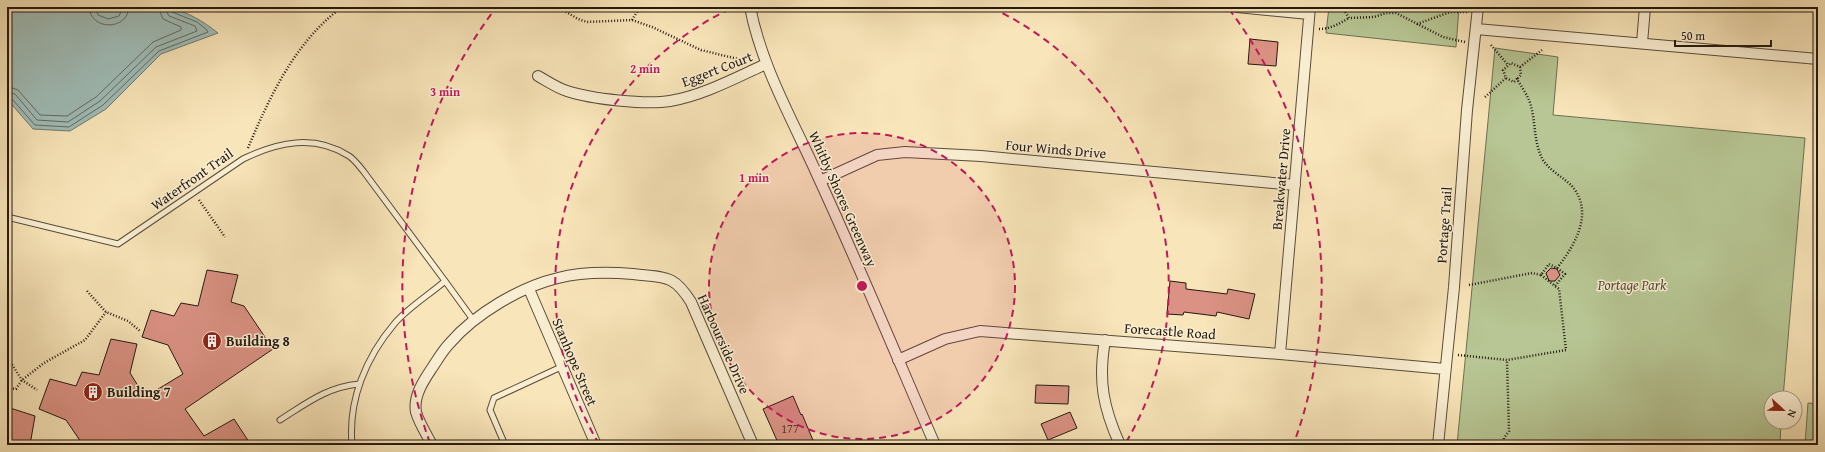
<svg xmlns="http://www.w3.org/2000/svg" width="1825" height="452" font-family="'Gentium Book Plus',serif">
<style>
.green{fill:#b7c694;stroke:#6e7052}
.water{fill:#a0bdb8;stroke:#6e7b75}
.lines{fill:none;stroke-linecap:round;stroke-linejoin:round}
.shore{stroke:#626b64;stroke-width:1}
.building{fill:#db9284;stroke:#241910}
.lane-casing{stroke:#594c3a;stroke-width:7}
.street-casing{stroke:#594c3a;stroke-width:12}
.path{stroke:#241910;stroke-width:2.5;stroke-dasharray:1 2;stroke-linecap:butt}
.lane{stroke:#faeed2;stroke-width:5}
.street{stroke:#faeed2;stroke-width:10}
.ring{fill:none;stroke:#c2185b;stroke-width:2;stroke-dasharray:7 5}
.labels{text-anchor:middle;stroke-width:3;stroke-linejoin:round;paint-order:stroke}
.number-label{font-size:12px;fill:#52372d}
.street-label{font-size:14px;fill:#241910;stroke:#faeed2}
.park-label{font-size:14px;font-style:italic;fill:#504d38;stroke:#faeed2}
.poi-label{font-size:14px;font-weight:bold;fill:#241910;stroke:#faeed2;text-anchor:start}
.centre{fill:#c2185b;stroke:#faeed2;stroke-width:2}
.ring-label{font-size:12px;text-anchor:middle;font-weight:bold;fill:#c2185b;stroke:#faeed2;stroke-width:3;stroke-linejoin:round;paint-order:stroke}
</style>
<rect width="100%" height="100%" fill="#f8e5b9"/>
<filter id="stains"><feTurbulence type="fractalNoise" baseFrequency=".005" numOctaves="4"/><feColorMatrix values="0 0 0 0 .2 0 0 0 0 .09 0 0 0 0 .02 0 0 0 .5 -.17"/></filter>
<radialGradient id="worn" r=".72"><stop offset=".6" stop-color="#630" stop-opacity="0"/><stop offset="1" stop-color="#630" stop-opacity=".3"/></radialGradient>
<path class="green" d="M1329 7H1459L1456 47 1326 33Z
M1495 48 1558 57 1553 115 1805 138 1783 398H1771V422H1781L1780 445H1457Z
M1808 403 1818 404V445H1805Z"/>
<path class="water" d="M7 7H98C108 10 115 8 125 7 166 5 185 7 218 33L161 54 106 109 70 131 33 129 7 99Z"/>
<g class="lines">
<path class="shore" d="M89 7C90 31 128 31 129 7
M95 7 98 15 108 19 119 16 123 7
M7 86 18 90 40 115 67 116 96 97 153 42 181 30V27L163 19 158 7
M7 92 15 94 37 120 68 122 100 101 156 47 197 31 195 26 169 16 164 7
M7 97 12 99 35 125 69 127 103 105 159 51 208 32 207 30 197 22 172 12 170 7"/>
</g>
<path class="building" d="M1250 39 1278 42 1276 66 1248 64Z
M1551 268 1557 269 1560 275 1555 281H1549L1546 273Z
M207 270 238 275 231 302 244 306 273 349 185 409 204 436 234 419 251 445H83L66 420 39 409 50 379 76 386 82 372 99 375 111 339 137 344 130 373 145 397 183 374 168 345 142 337 151 310 174 316 181 303 198 306Z
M1170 281 1186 283V289L1227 294 1228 289 1255 294 1249 319 1217 312 1216 316 1184 312 1183 315 1167 314Z
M1036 385 1069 386 1068 404 1035 403Z
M793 396 801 415 802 414 815 445H779L763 409Z
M7 407 35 416 30 445H7Z
M1070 412 1077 428 1048 440 1041 424Z"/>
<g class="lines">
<defs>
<path id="lane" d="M7 217 118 244 243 159C278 142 314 134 349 156 355 160 360 167 364 172L445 281C429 295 409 307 395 323 366 357 348 400 352 445
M445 281 474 321
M280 420C307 403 327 387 359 384
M505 445 490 410 494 398 561 367"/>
<path id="street" d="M750 7C762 69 795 124 820 181 860 268 897 357 935 445
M1237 7 1309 14
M1476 29 1818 59
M1642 43 1645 7
M538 76C547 81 557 88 567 91 591 99 646 105 670 101 704 95 735 78 766 64
M820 181 877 155 905 152 981 156 1295 185
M529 289 596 445
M1105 340C1098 381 1103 407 1120 445
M1280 354 1310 7
M898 360 945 339 980 331 1280 354 1445 369
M432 445C427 435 419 423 416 412 413 396 424 380 432 368 438 359 443 350 450 343 475 314 520 287 558 278 581 272 608 272 633 274 664 278 673 273 691 302L753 445
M1438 445 1454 287 1467 110 1478 7"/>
</defs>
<use href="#lane" class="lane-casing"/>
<use href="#street" class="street-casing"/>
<path class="path" d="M558 7 578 19 587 22 632 20 652 27 701 50 742 60
M1342 7 1349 18 1374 17 1386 13H1396L1443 37 1465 42
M632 20 640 7
M1417 24 1450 12H1468
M1319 29C1330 29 1339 24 1349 18
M1491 45 1508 65
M1520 67 1542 50
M1485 97 1506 78
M248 148C270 96 295 42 342 7
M199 200 225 237
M1541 275 1555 286 1565 274 1557 268
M1469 285 1532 273 1541 275 1549 264 1557 268C1573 248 1593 216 1575 190 1567 178 1547 171 1541 156 1533 138 1536 118 1529 100 1526 93 1521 86 1517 79L1514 82 1506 78 1503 70 1511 63 1520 67 1521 75 1517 79
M87 291 106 312 128 321 140 331
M1458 355 1507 360 1566 350 1559 289 1555 286
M7 357 22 380 37 390
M7 388 16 389 22 380 44 363 85 340 106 312
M1503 445 1504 438 1509 431 1507 360"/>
<use href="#lane" class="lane"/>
<use href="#street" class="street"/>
</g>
<circle cx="862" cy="286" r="153" fill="#c2185b" fill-opacity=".12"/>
<g class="ring">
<circle cx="862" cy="286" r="153"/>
<path d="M599 444A307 307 0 0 1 732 8M992 8A307 307 0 0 1 1125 444"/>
<path d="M430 443A460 460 0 0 1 495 9M1229 9A460 460 0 0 1 1294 443"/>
</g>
<defs>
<symbol id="building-disc" viewBox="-11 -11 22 22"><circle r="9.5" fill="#8f2418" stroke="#faeed2"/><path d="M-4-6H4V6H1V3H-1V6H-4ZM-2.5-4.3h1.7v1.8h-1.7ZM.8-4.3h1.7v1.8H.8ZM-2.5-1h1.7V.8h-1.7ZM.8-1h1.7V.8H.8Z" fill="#fff"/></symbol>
</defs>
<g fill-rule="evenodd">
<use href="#building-disc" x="201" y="330" width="22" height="22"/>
<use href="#building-disc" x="82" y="381" width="22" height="22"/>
</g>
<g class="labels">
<g class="number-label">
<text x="790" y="433">177</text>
</g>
<g class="street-label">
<text transform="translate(717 69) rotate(-21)" y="5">Eggert Court</text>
<text transform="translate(1056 149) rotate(5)" y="5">Four Winds Drive</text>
<text transform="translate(192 179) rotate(-35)" y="5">Waterfront Trail</text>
<text transform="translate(1281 179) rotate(-85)" y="5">Breakwater Drive</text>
<text transform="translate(843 199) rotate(66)" y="5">Whitby Shores Greenway</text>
<text transform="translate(1444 225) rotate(-86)" y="5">Portage Trail</text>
<text transform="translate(1170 331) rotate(4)" y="5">Forecastle Road</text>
<text transform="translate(724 344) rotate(66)" y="5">Harbourside Drive</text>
<text transform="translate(575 362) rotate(67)" y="5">Stanhope Street</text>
</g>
<g class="park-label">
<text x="1632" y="290">Portage Park</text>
</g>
<g class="poi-label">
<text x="226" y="346">Building 8</text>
<text x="107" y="397">Building 7</text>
</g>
</g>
<circle cx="862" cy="286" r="6" class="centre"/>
<g class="ring-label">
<text x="645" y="73">2 min</text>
<text x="445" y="96">3 min</text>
<text x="754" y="182">1 min</text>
</g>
<rect width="1825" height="452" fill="none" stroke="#f8e5b9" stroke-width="24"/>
<rect x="8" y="8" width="1809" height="436" fill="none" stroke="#241910" stroke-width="2"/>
<rect x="12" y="12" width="1801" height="428" fill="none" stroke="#241910"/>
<g transform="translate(1783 410) rotate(112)"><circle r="19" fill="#faeed2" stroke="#a49984"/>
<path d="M0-3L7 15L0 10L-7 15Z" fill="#8f2418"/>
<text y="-6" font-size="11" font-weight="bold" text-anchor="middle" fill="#241910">N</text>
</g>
<path d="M1675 40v6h96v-6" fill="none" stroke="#241910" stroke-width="2"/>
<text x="1681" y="40" font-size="12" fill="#241910" stroke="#faeed2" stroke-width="3" paint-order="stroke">50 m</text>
<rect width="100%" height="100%" filter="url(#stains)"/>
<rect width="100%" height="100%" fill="url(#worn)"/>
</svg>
